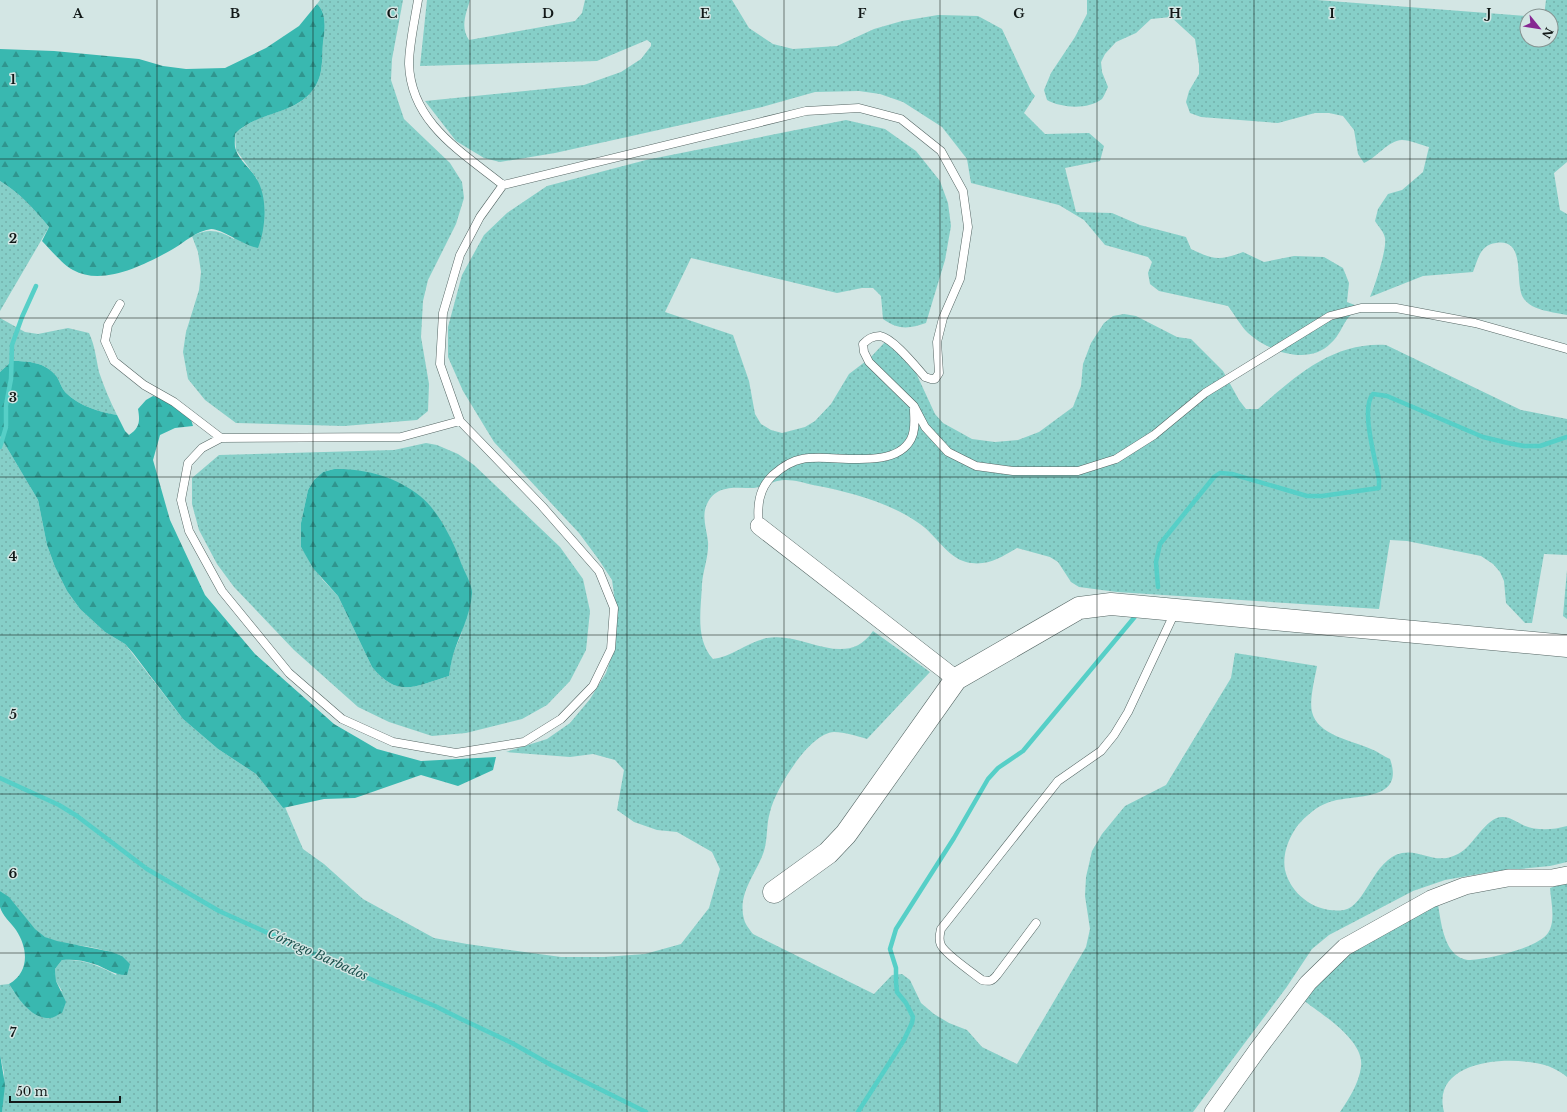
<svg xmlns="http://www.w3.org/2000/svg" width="1567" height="1112" font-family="'Libre Baskerville',serif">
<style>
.grass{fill:url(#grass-dots);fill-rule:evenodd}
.forest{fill:url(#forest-firs)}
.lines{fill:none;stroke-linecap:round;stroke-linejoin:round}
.stream{stroke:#56cfc7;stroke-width:4.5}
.lane-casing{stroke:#546563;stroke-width:9}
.street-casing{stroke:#546563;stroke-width:18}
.secondary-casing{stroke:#546563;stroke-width:23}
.lane{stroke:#fff;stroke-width:8}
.street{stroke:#fff;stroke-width:17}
.secondary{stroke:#fff;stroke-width:22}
.grid{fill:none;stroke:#121918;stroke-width:1;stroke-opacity:0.55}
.labels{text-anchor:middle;stroke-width:3;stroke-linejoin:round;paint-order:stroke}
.water-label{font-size:13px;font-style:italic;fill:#1e534f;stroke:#d3e6e4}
.grid-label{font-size:13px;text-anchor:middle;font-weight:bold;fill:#121918;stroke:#d3e6e4;stroke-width:3;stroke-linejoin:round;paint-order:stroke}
</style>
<defs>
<pattern id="grass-dots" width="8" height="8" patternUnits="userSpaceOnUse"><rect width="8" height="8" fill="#86cfc8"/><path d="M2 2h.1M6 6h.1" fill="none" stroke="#73b1ab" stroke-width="1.8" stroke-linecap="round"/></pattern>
<pattern id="forest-firs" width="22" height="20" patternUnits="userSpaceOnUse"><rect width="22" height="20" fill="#39b8b0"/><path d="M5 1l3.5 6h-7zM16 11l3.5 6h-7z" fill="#2f958e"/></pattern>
</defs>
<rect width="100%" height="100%" fill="#d3e6e4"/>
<path class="grass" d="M320 0H403L392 59 391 80 404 119 450 163 462 182 464 198 456 224 428 280 423 301 421 337 429 384 428 411 417 420 344 426 236 423 205 400 188 379 183 352 186 332 199 290 201 272 198 252 192 236C209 228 218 230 234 239L257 179 236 150 235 134C260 108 302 117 318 81 323 70 322 54 323 42 325 30 327 13 317 4Z
M427 0H470C466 14 460 27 469 40L575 21 582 13 585 0H732L749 28 773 44 793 49 837 46 874 29 902 21 938 15 978 16 1002 29 1031 91 1035 96 1024 113 1045 134 1089 133 1104 146 1100 161 1065 168 1076 212 1112 213 1140 225 1186 237 1191 249C1214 260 1219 261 1243 252L1264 262 1294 256 1324 257 1343 268 1349 283 1347 302 1360 307 1362 306C1358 309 1352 313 1348 318 1342 326 1339 336 1331 343 1309 366 1269 352 1248 333 1240 325 1235 315 1228 306L1159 291 1150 284 1148 273 1152 262 1148 257 1105 245 1084 220 1059 205 971 183 967 159 942 127 903 102 880 94 859 91 815 92 762 107 555 153 500 162 484 158 456 141 425 101 584 85 621 72 641 59 651 46V43L647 40 597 61 420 66Z
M1087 0H1317L1527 16V40H1551V16H1544L1546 0H1567V162L1554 173 1560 210 1567 214V315C1554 312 1533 311 1524 299 1513 284 1528 238 1496 243 1480 245 1478 259 1473 272L1423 276 1370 297C1375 286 1387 249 1385 238 1384 232 1378 226 1375 221L1378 209 1388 194 1402 190 1423 172 1429 147C1421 145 1410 140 1402 140 1387 141 1378 157 1364 163L1358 154 1354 130 1343 116 1329 113H1315L1278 123 1201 117 1190 113 1186 102 1189 91 1199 74V65L1195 39 1171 17 1151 19 1136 33 1116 42 1105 54 1101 62 1102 72 1108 87C1106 91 1104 96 1102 99 1088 110 1061 108 1047 100L1044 90 1051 73 1075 37 1087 14Z
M846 120 885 129 916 151 940 181 948 203 951 226 945 260 926 323C909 329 898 330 883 319L881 296 873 288H862L837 293 691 258 665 312 733 335 749 381 755 414 761 424 771 430 782 433 805 427 815 421 831 404 849 374 870 358 885 342 895 346 916 373 935 414 943 423 972 439 995 442 1018 440 1039 432 1073 407 1081 386 1083 364 1091 343 1104 323 1113 316 1124 314 1136 316 1177 337 1191 339 1223 371 1239 400 1246 409H1258C1296 376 1332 342 1386 345L1521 410 1567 419V555L1544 554 1532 623H1525L1506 603 1504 581 1500 572 1493 564 1481 556 1407 541 1390 540 1379 609 1117 592 1079 587 1071 582 1058 562 1050 557 1017 548C1000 558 986 567 966 562 947 557 936 535 920 524 889 502 850 492 813 485 805 483 795 480 786 480 776 479 765 487 754 488 736 488 716 484 707 504 701 516 707 530 708 542 709 556 703 570 702 584 701 610 695 639 713 659 732 657 747 642 767 638 804 631 846 671 873 631L930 672 867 739C857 736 845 732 834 732 809 733 775 790 770 812 766 825 768 838 764 851 757 873 737 893 744 919 745 924 750 930 753 934L874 994 892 975 902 974 910 980 921 1003 934 1014 949 1023 967 1030 982 1047 1017 1064 1086 947 1090 929 1085 896 1086 877 1092 851 1102 834 1125 806 1166 785 1231 678 1235 653 1317 666C1315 678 1309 700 1312 712 1317 735 1353 741 1371 749 1377 751 1383 756 1390 759 1406 804 1351 793 1327 803 1316 807 1306 816 1298 825 1289 837 1282 854 1285 870 1291 896 1318 914 1344 910 1366 906 1373 859 1402 853 1422 849 1435 866 1458 854 1474 846 1486 816 1503 817 1510 817 1517 822 1523 825 1536 831 1553 830 1567 826V862L1550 866 1490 872 1445 880 1413 891 1329 935 1312 949 1286 988 1193 1112H2L4 1073 0 1054V985L9 984 14 992 62 991 56 981 55 969 62 960C83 959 98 965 116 975L122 956C112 952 101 949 90 947 76 944 57 945 45 937 26 926 17 903 0 891V436L38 500 47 545 55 567 67 591 80 609 105 632 125 644 183 719 218 749 256 774 283 808 285 807 303 849 324 864 363 899 434 938 467 944 561 957H604L645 954 681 944 709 908 720 869 712 852 677 832 657 830 634 822 617 810 624 770 615 760 593 754 570 757 506 752 547 739 570 723 590 699 606 673 614 649 617 616 612 580 599 560 579 533 494 442 463 391 448 357V327L462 275 484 235 507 213 547 186 646 160Z
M0 181C20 193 34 209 49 227L0 311Z
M0 318 25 332 38 334 68 328 89 333C95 346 96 358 99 372 104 387 110 401 117 415 100 412 79 406 66 393 62 389 60 382 57 377 46 362 28 361 12 361L0 372Z
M426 443 437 445 458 454 474 465 560 547 583 579 590 611 586 650 570 681 547 705 522 719 466 733 432 736 389 722 358 707 294 650 234 587 217 564 199 530 192 504V478L219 455 394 450ZM334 469C354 469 371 474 390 479L472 593 461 635 452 656 449 676C416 686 398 699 372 667L338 596 322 579 301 547V523L308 490 314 480 323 472Z
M1567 570V619L1563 616Z
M1567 882V1077C1561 1072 1555 1069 1548 1066 1515 1055 1430 1058 1444 1112H1340C1349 1099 1359 1083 1361 1067 1365 1040 1321 1014 1303 1000L1342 952 1437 898C1440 915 1442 941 1454 953 1456 956 1464 960 1468 960 1486 960 1538 948 1548 933 1556 921 1551 902 1550 888Z"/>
<path class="forest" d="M317 4C327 13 325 30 323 42 322 54 323 70 318 81 303 116 259 109 235 134 235 139 234 146 236 150 239 160 251 169 256 178 268 196 266 228 258 248 243 245 220 228 211 229 196 231 185 242 173 249 146 264 103 287 73 270 63 265 50 249 42 241L49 227C34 209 20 193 0 181V49L54 51 139 59 163 66 186 69 225 68 266 48 299 26Z
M12 361C28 361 46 362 57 377 60 382 62 389 66 393 79 406 100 412 117 415L125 431 129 435C140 428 140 421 138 409L146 400 153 396 168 400 190 416 193 426 175 428 160 435 153 460 170 520 205 595 255 654 334 724 377 749 421 761 496 757 493 770 458 786 421 775 355 798 324 799 283 808 256 774 218 749 183 719 133 653 125 644 105 632 80 609 67 591 55 567 47 545 38 500 0 436V372Z
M334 469C364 468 397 477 420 496 438 510 454 542 461 563 464 571 473 586 472 594 470 616 459 636 453 655 451 662 450 670 449 676 416 686 398 699 372 667L338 596 313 568 301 547V523L308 490 314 480 323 472Z
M0 891 9 897 35 929 45 937 57 941 112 952 122 956 130 964 127 975C112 975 107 968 94 964 83 960 73 959 62 960L55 969 56 981 66 1002 62 1013C58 1014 54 1018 50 1018 31 1019 18 998 9 984 30 972 28 948 16 930 11 923 2 915 0 907 0 902 0 896 0 891Z
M0 1054 5 1085 2 1112H0Z"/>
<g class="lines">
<path class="stream" d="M0 447 6 427V405L11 379 12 345 22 317 36 286
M1158 587 1156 562 1160 544 1214 477 1220 473 1232 474 1307 496H1322L1379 488V480C1376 461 1360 408 1373 394L1387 396 1483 437 1508 443 1524 446H1540L1567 437
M0 778 59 805 77 816 147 869 219 911 377 982 435 1006 461 1019 512 1043 551 1065 646 1112
M858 1112 904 1040 912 1023 913 1017 906 1003 897 992 896 982V968L890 949 896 929 954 838 988 779 998 768 1023 751 1138 613"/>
<defs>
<path id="lane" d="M503 185 806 111 859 108 901 119 941 151 963 191 968 227 960 279 943 318 937 342 939 373 935 379H931L925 377C916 367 893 338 880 336 872 336 868 339 863 344L864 352 869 362 914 406 925 427 948 452 976 466 1013 471H1078L1116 459 1154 435 1205 393 1330 316 1361 308H1396L1475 323 1567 349
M120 304 108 325 105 341 114 361 144 385 174 402 221 438 401 437 460 421
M221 438 202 448 188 463 181 500 189 531 222 591 289 673 342 719 393 742 456 753 524 742 561 719 593 686 611 649 614 608 599 571 542 506 460 421 440 364 443 313 460 255 480 217 503 185C462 152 411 123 409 64 409 45 415 19 418 0
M759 526C757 507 758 489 773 475 781 468 790 461 802 459 831 453 894 472 911 439 916 430 914 419 914 409
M1036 923 997 975C992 981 990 982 982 980 973 973 945 954 941 945 938 939 940 934 941 929L1058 781 1101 751 1114 735 1128 712 1175 612"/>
<path id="street" d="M759 526 956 679
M1213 1112 1258 1049 1308 983 1345 947 1431 899 1465 886 1508 878H1552L1567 875"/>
<path id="secondary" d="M774 892 828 853 846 834 956 679 1079 608 1111 604 1567 646"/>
</defs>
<use href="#lane" class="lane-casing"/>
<use href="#street" class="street-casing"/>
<use href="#secondary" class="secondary-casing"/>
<use href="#lane" class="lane"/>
<use href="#street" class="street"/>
<use href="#secondary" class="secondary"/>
</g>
<path class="grid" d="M157 0V1112M313 0V1112M470 0V1112M627 0V1112M784 0V1112M940 0V1112M1097 0V1112M1254 0V1112M1410 0V1112M0 159H1567M0 318H1567M0 477H1567M0 635H1567M0 794H1567M0 953H1567"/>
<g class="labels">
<g class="water-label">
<text transform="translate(318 954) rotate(24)" y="5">Córrego Barbados</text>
</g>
</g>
<g class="grid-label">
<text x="78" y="18">A</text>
<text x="235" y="18">B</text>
<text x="392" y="18">C</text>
<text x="548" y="18">D</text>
<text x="705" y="18">E</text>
<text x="862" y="18">F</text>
<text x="1019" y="18">G</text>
<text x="1175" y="18">H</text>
<text x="1332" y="18">I</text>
<text x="1489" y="18">J</text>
<text x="13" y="84">1</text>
<text x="13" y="243">2</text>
<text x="13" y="402">3</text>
<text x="13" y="561">4</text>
<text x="13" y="719">5</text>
<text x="13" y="878">6</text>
<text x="13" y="1037">7</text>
</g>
<g transform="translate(1539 28) rotate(120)"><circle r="19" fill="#d3e6e4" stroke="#869492"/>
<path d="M0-3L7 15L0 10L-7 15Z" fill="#862792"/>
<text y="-6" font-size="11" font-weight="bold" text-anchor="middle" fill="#121918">N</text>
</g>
<path d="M10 1096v6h110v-6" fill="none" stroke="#121918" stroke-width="2"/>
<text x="16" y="1096" font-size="12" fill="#121918" stroke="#d3e6e4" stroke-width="3" paint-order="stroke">50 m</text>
</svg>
